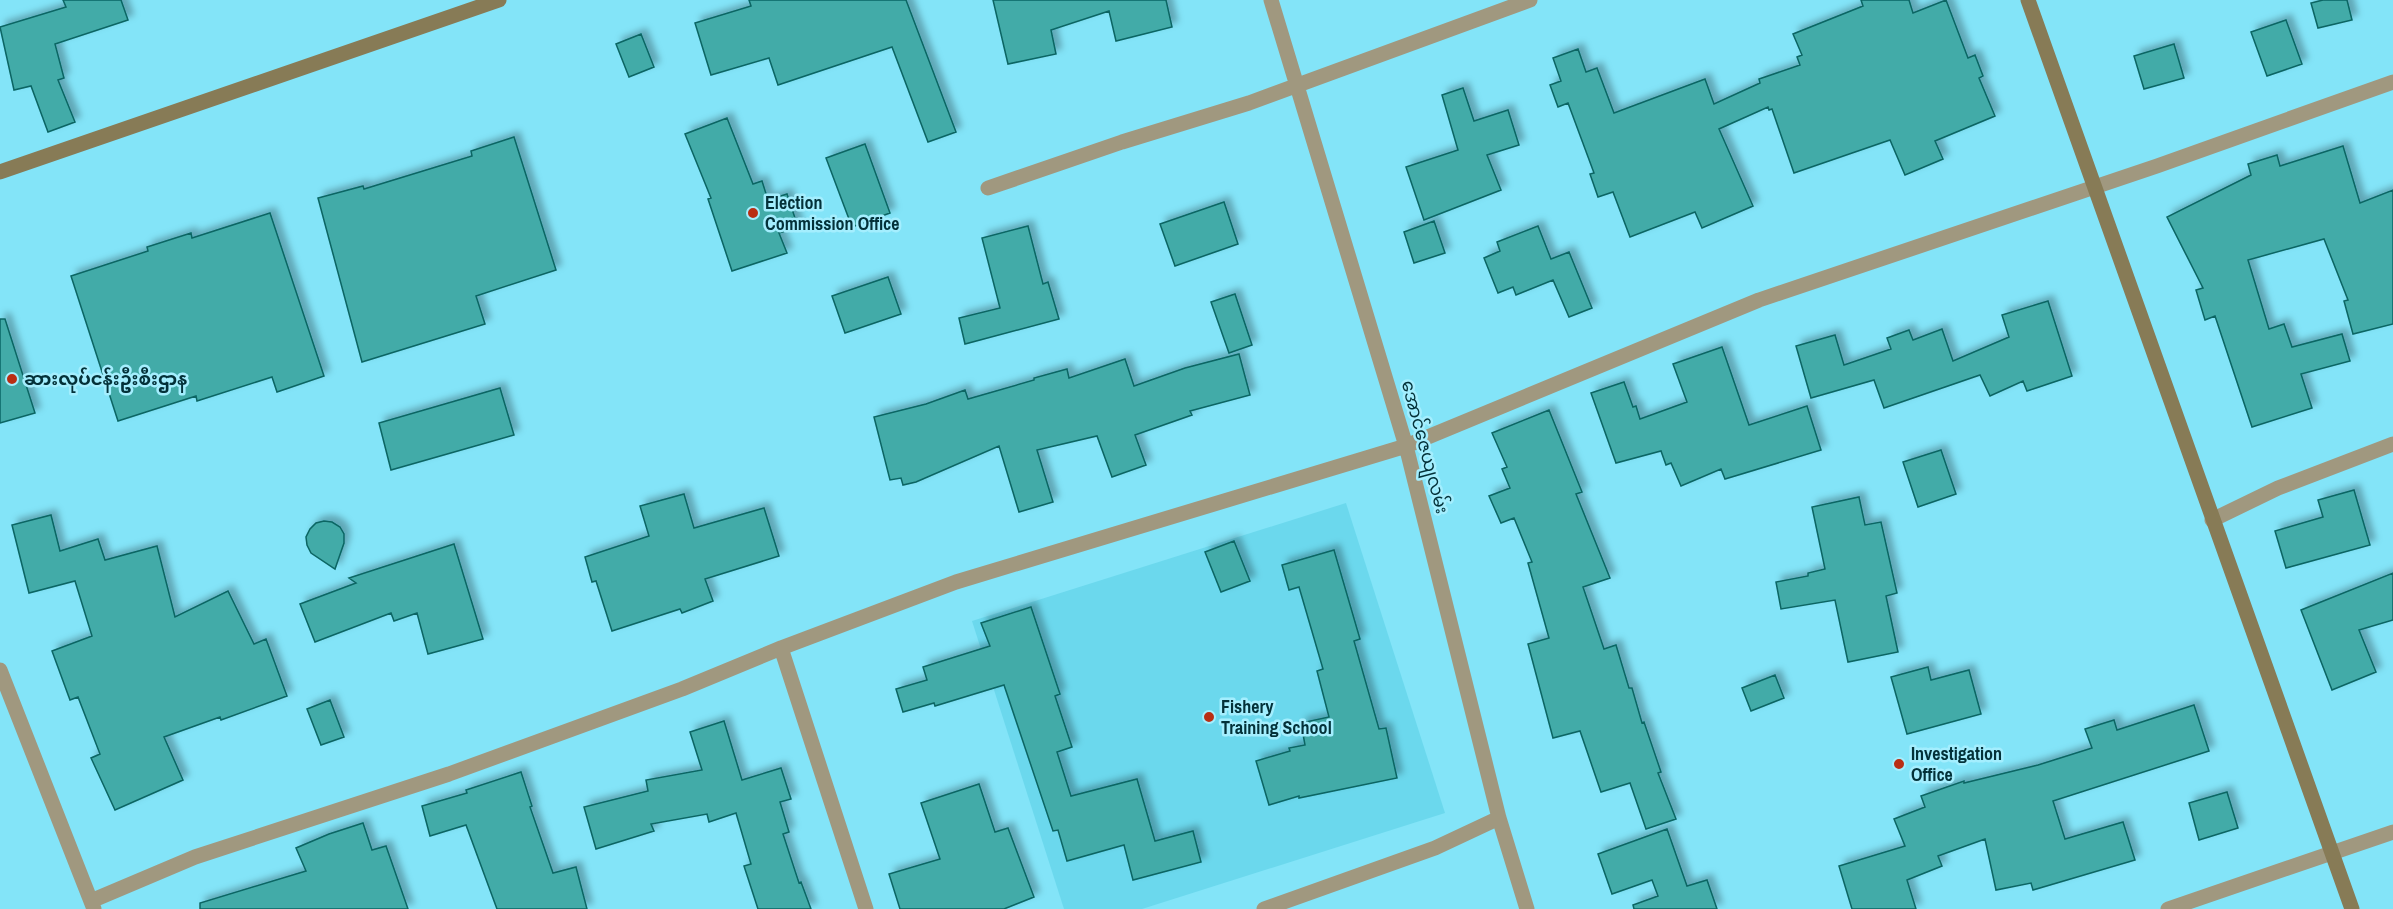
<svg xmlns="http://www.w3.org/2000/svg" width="2393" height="909" font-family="'Archivo Narrow','Noto Sans Myanmar',sans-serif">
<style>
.built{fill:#6bd8ed}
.building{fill:#42aba8;stroke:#0a6563;stroke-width:1.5;filter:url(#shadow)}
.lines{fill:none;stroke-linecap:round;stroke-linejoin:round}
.street{stroke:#a0987f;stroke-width:15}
.secondary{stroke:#877b56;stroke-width:15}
.poi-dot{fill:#b92e14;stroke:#a4eefe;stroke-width:2}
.labels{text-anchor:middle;stroke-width:5;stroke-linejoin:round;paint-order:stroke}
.poi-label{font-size:18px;font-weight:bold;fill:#033139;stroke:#a4eefe;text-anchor:start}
.street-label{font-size:18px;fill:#033139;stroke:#a4eefe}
</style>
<defs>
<filter id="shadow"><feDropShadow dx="5.5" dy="-5.5" stdDeviation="3" flood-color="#0004"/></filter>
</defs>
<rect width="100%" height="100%" fill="#83e4f8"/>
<path class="built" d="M1346 503 1445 813 1142 909H1064L972 621Z"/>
<path class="building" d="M63 0H121L128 20 55 44 64 78 58 80 75 122 48 132 31 86 14 90 0 27 66 7Z
M749 0H906L956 132 928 142 892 47 778 85 769 58 711 75 695 23 751 6Z
M993 0H1166L1172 27 1116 41 1109 11 1051 30 1056 54 1008 64Z
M1861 0H1909L1913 13 1946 0 1968 58 1975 55 1983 76 1979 78 1995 116 1935 141 1943 159 1905 175 1890 140 1794 173 1772 109 1769 110 1768 107 1719 129 1753 206 1702 228 1695 212 1630 237 1613 192 1598 197 1590 174 1594 173 1568 103 1558 107 1550 85 1561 81 1553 58 1578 49 1586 72 1597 68 1614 113 1705 79 1714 104 1760 83 1759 79 1800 65 1797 57 1802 55 1793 34 1863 6Z
M2323 0H2347L2352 20 2318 28 2311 3Z
M2286 20 2302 64 2267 76 2251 32Z
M641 34 654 67 629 77 616 44Z
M2174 44 2184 78 2144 89 2134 56Z
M1463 88 1474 121 1508 110 1519 145 1487 155 1501 190 1424 220 1406 167 1458 150 1442 95Z
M727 118 753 184 762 181 768 200 787 194 798 227 779 233 787 253 732 271 708 199 711 198 685 134Z
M514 137 556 270 476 296 485 324 362 362 318 198 363 186 364 189 472 156 471 151Z
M865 144 890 213 852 227 826 158Z
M2343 146 2360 203 2393 190V324L2353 334 2344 301 2348 300 2324 239 2248 260 2269 329 2284 324 2292 347 2342 334 2350 361 2301 374 2312 408 2252 427 2215 316 2205 320 2196 290 2203 288 2167 217 2251 175 2248 164 2277 155 2280 166Z
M1224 202 1238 244 1175 266 1160 224Z
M270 213 324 376 277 392 272 377 197 401 196 396 118 421 71 276 148 251 147 247 191 233 192 238Z
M1434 221 1445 253 1414 263 1404 232Z
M1028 226 1043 284 1048 282 1059 319 965 344 959 318 1000 308 982 238Z
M1538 226 1551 259 1569 252 1592 308 1569 317 1553 280 1516 295 1513 287 1498 293 1484 258 1500 251 1497 242Z
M888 277 901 314 845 333 832 296Z
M1235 294 1252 345 1229 353 1211 302Z
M2048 301 2072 376 2027 391 2023 381 1990 396 1980 375 1884 408 1874 380 1811 398 1796 346 1835 335 1844 365 1891 349 1887 338 1909 330 1913 340 1942 329 1953 361 2009 337 2002 315Z
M0 319H5L35 413 0 423Z
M1722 347 1749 425 1807 406 1821 450 1725 479 1721 469 1681 486 1671 463 1666 465 1661 451 1616 463 1591 393 1624 382 1633 407 1636 406 1640 419 1687 402 1673 364Z
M1239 354 1250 395 1190 411 1192 415 1135 435 1146 465 1112 477 1097 436 1037 450 1053 502 1019 512 999 446 916 482 903 485 901 478 890 480 874 417 926 404 965 390 968 399 1034 380V378L1067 369 1069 378 1125 359 1134 386 1185 368Z
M500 388 514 435 391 470 379 423Z
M1549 410 1582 492 1576 494 1610 578 1583 587 1604 649 1616 645 1629 688H1632L1642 723 1644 722 1661 772 1658 773 1676 819 1646 829 1630 783 1601 792 1580 731 1553 738 1528 644 1549 638 1528 563 1532 562 1514 518 1501 523 1489 496 1510 488 1502 469 1507 467 1492 433Z
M1941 450 1956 494 1918 507 1903 462Z
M2354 490 2370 545 2286 568 2275 531 2323 517 2318 500Z
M684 494 694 528 764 508 779 556 705 579 713 601 682 613 680 609 612 631 596 581 592 582 585 557 649 536 640 506Z
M1859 497 1865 525 1881 522 1897 593 1886 596 1898 652 1848 662 1835 600 1781 609 1776 582 1808 576V573L1825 569 1812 507Z
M51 515 60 551 98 539 105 560 157 546 175 617 228 591 254 644 266 639 287 696 221 720 220 717 164 737 183 780 115 810 91 758 100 754 78 697 70 700 52 651 92 636 75 581 29 593 12 525Z
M324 521 332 522 340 527 344 534V543L335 569 311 553 307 545 306 537 310 529 316 523Z
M1234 541 1250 581 1221 592 1205 552Z
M454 544 483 639 428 654 417 613 394 621 391 613 315 642 300 604 356 583 349 578Z
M1334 550 1360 639 1354 641 1379 729 1386 728 1397 778 1299 798V796L1269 805 1256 761 1290 751 1289 748 1305 745 1301 723 1329 717 1317 671 1323 669 1299 587 1289 590 1282 565Z
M2393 573V620L2359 630 2376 672 2332 690 2301 610Z
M1031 607 1060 694 1055 696 1072 747 1057 752 1071 796 1137 779 1155 841 1193 831 1201 862 1133 880 1124 845 1067 861 1058 830 1053 831 1004 685 935 706 934 703 903 712 896 689 927 680 923 667 990 646 981 623Z
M1928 667 1931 680 1969 670 1981 714 1907 734 1891 677Z
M1775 675 1784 698 1751 711 1742 688Z
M330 700 344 737 321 745 307 709Z
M2194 705 2209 751 2053 801 2065 839 2123 822 2135 860 2033 890 2031 883 1996 890 1985 839 1938 856 1942 866 1907 880 1916 909H1852L1839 866 1905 846 1894 819 1925 807 1921 796 1964 781V783L2038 765 2092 748 2085 729 2114 720 2117 730Z
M724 721 742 780 781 768 791 799 780 802 789 832 783 834 799 883 801 882 811 909H758L744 866 751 864 736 813 709 822 707 814 651 824 654 831 596 849 584 807 648 791 646 780 702 770 690 732Z
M521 772 532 806 530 807 553 873 576 867 587 909H497L466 825 430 836 422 806 467 793 466 790Z
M979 784 995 832 1008 828 1034 897 1004 909H900L889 874 940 859 921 803Z
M2227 792 2238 828 2199 840 2189 803Z
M363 823 372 850 386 846 408 909H200V903L306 871 296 848 329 834Z
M1667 829 1687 886 1707 880 1717 909H1634L1633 905 1658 896 1652 880 1612 894 1598 854Z"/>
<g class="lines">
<path class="street" d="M1271 0 1406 446 1499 818 1527 909
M988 188 1122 142 1249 103 1530 0
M2212 520 2278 488 2393 444
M781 648 866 909
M0 670 94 909
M91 901 195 857 449 774 682 689 781 648 956 582 1406 446 1759 300 2157 166 2393 82
M1264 909 1435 848 1499 818
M2168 909 2393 832"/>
<path class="secondary" d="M2028 0 2352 909
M0 172 499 0"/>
</g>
<g class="poi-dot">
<circle cx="753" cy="213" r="6"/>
<circle cx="12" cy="379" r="6"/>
<circle cx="1209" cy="717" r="6"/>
<circle cx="1899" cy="764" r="6"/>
</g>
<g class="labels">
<g class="poi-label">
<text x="765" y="209">Election<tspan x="765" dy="21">Commission Office</tspan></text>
<text x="24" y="385">ဆားလုပ်ငန်းဦးစီးဌာန</text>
<text x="1221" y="713">Fishery<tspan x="1221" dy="21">Training School</tspan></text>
<text x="1911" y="760">Investigation<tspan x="1911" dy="21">Office</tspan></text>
</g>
<g class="street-label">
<text transform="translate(1425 447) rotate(75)" y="6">အောင်ဇေယျလမ်း</text>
</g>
</g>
</svg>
